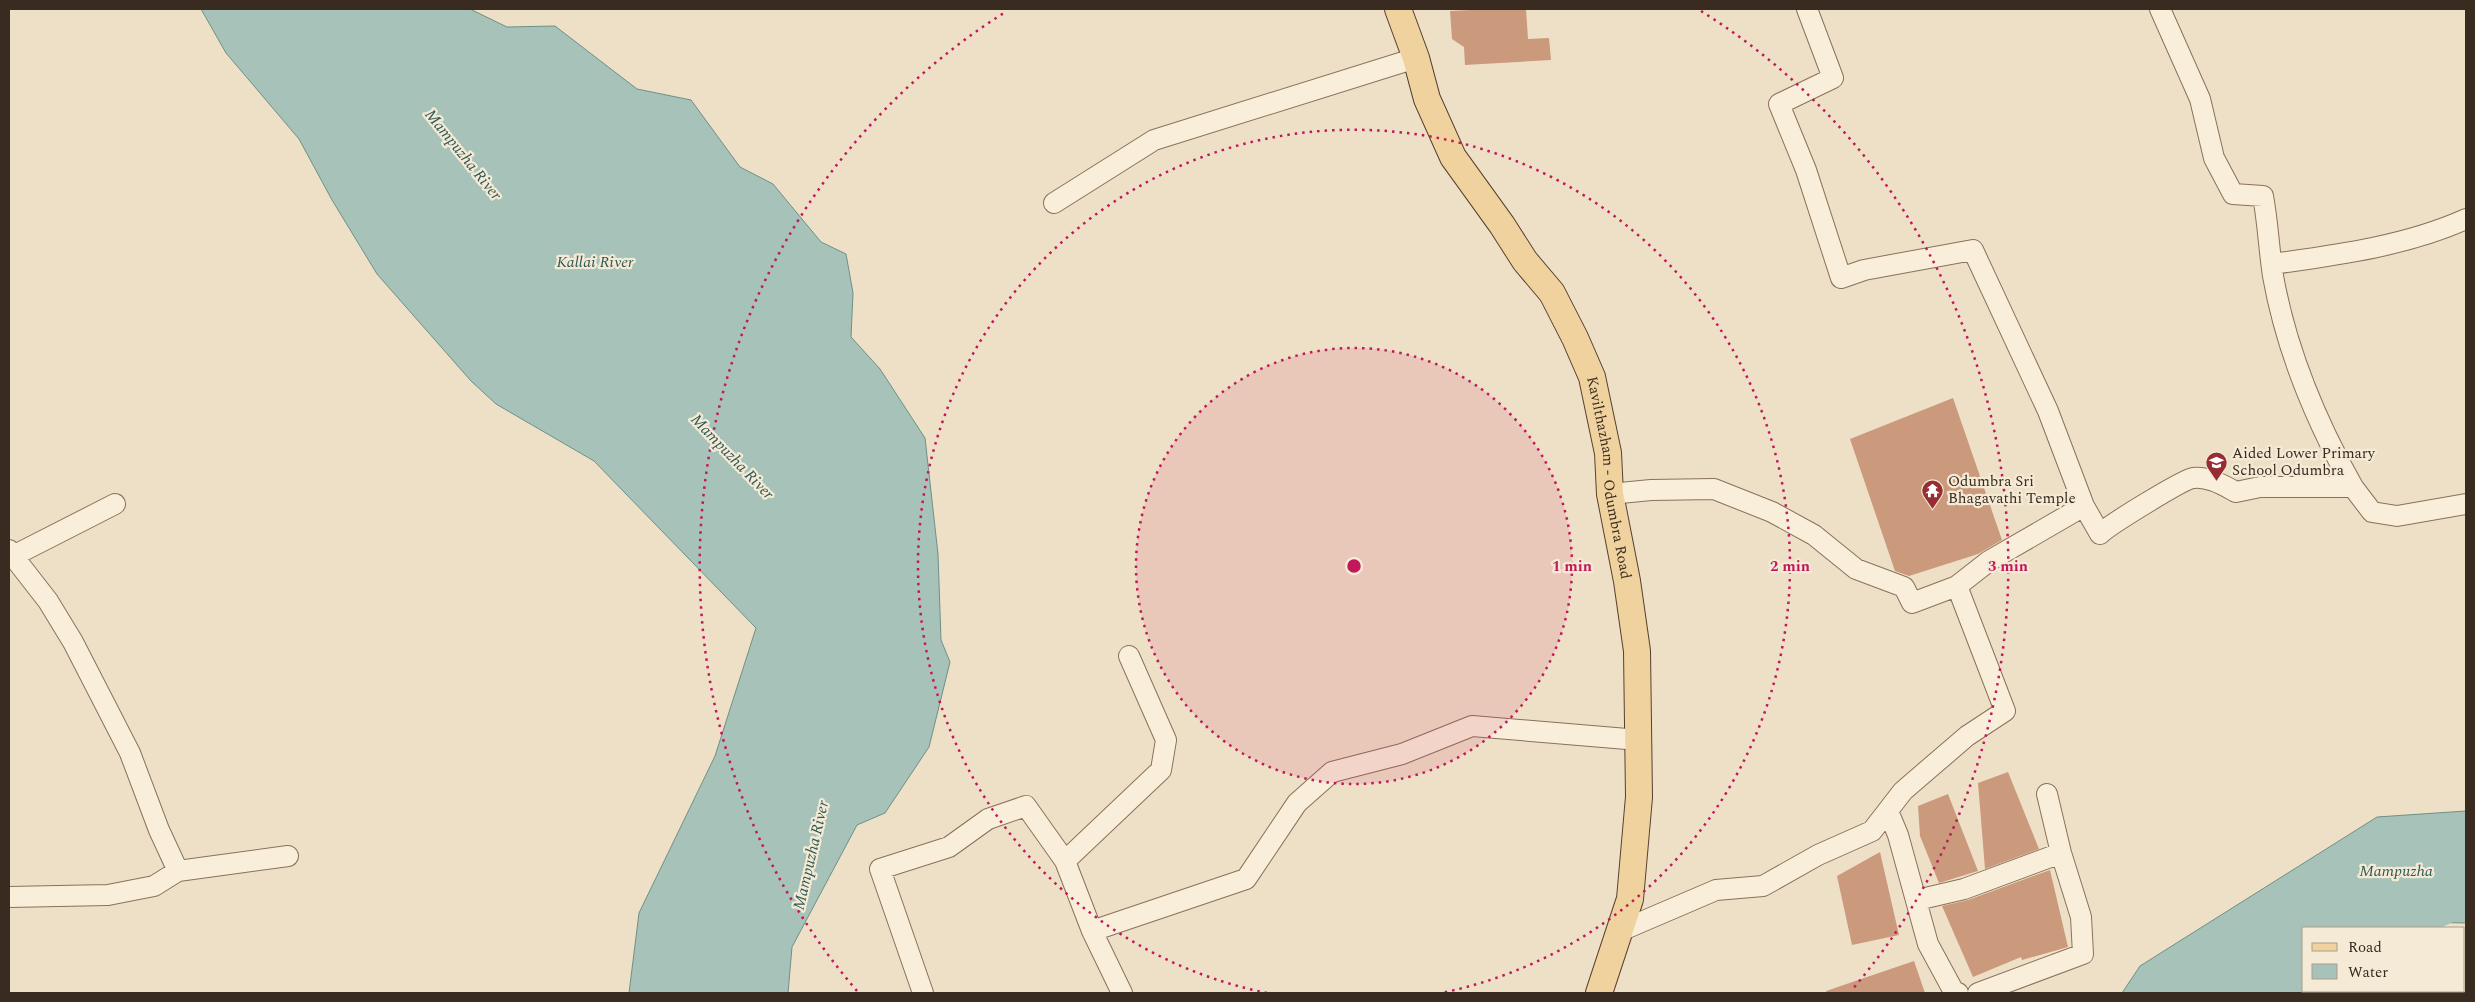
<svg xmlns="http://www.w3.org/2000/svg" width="2475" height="1002" font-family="Spectral,serif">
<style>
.water{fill:#a7c2b8;stroke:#6e9086}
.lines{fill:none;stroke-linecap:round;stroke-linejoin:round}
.river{stroke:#a7c2b8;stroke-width:32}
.building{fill:#cb997c}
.minor-casing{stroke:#89715c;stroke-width:22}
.major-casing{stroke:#574030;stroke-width:28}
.minor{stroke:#f9eed9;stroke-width:20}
.major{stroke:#f0d29f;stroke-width:26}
.ring{fill:none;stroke:#c2185b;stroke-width:2.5;stroke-dasharray:2.5 5}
.labels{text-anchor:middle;stroke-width:4.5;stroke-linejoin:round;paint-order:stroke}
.poi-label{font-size:15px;fill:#392b1f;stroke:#f5ead6;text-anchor:start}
.street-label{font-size:15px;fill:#392b1f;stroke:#f5ead6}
.water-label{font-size:16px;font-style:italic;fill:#2f5954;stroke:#f5ead6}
.centre{fill:#c2185b;stroke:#f5ead6;stroke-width:2.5}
.ring-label{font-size:15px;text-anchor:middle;font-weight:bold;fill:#c2185b;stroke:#f5ead6;stroke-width:4.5;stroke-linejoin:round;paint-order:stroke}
</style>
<rect width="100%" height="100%" fill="#eee0c6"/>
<path class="water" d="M201 9H470L507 27 555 26 637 89 691 100 740 167 773 184 821 242 846 254 853 293 851 337 880 369 925 438 938 554 941 640 950 662 929 747 885 813 857 825 792 947 788 993H629L639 913 715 756 756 628 594 461 496 404 471 381 377 274 332 200 299 139 226 53Z
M2466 811V923L2414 922 2398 928H2304V964L2299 966 2270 993H2122L2140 966 2377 817Z"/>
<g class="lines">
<path class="river" d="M2403 928 2466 898
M2266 993 2304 976"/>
</g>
<path class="building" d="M1490 9H1526L1528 39 1549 38 1551 60 1465 65 1464 47 1452 39 1450 11Z
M1953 398 2002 540 1978 554 1909 576 1895 571 1850 439Z
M2008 772 2039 849 1985 869 1978 783Z
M1948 794 1978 871 1939 883 1920 836 1918 806Z
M1880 852 1899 935 1852 945 1837 876Z
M2050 870 2068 947 2022 960 2021 957 1973 977 1942 906 1968 900Z
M1914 961 1925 993H1827L1826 991Z"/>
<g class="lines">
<defs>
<path id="minor" d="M1807 9 1833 78 1779 104 1806 170 1841 278 1864 270 1973 250 2048 411 2084 506
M1054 203 1154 140 1416 58
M2272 264C2337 255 2406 246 2466 219
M2353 487 2372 512 2397 516 2466 504
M1610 494 1651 490 1714 489 1772 512 1814 535 1856 569 1904 587 1912 603 1957 586 2005 711 1967 736 1903 791 1872 831 1818 855 1763 886 1716 890 1618 932
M9 550 13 556 115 504
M13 556 48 601 73 642 130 753 159 830 178 871 288 856
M1957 586 1989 561 2084 506 2100 534C2109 525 2182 480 2193 478 2208 476 2223 485 2236 492L2260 487H2353C2317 423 2286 349 2273 276 2269 250 2268 223 2263 196L2233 194 2214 158 2200 99 2160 9
M1888 811 1898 835 1928 944 1954 992 1958 993
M1065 861 1161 770 1166 740 1129 656
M9 897 108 895 154 886 178 871
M1917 900 1964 889 2061 853
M1092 931 1246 879 1297 803 1332 772 1402 754 1472 726 1639 740
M923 993 880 869 949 847 988 819 1026 806 1065 861 1092 931 1122 993
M1978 993 2083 954 2081 917 2061 853 2047 794"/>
<g id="major">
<path id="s1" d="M1398 9 1416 58 1427 99 1453 157 1502 225 1525 261 1552 293 1575 338 1592 377 1608 453 1610 494 1627 581 1637 651 1639 797 1630 899 1599 993"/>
</g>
</defs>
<use href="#minor" class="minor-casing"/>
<use href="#major" class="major-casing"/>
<use href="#minor" class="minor"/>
<use href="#major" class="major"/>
</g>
<circle cx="1354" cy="566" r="218" fill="#c2185b" fill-opacity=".12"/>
<g class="ring">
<circle cx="1354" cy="566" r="218"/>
<path d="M1267 993A436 436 0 1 1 1441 993"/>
<path d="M857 991A654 654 0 0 1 1007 11M1701 11A654 654 0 0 1 1851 991"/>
</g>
<defs>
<symbol id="school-pin" viewBox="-11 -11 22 30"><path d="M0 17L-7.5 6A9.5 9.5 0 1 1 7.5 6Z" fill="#972d33" stroke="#f5ead6"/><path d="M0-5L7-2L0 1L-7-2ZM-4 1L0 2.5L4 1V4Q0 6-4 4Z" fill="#fff"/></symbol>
<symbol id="temple-pin" viewBox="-11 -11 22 30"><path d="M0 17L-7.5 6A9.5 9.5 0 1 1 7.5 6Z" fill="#972d33" stroke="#f5ead6"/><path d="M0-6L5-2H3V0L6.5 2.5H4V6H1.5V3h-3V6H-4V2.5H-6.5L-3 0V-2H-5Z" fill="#fff"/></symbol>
</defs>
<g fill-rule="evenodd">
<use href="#school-pin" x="2204" y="450" width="25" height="34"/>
<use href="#temple-pin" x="1920" y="478" width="25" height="34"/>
</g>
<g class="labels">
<g class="poi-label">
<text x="2232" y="458">Aided Lower Primary<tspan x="2232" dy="17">School Odumbra</tspan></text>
<text x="1948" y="486">Odumbra Sri<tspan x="1948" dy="17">Bhagavathi Temple</tspan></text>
</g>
<g class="street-label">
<text dy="5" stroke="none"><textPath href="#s1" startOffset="522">Kavilthazham - Odumbra Road</textPath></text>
</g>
<g class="water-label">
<text transform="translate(464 154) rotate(51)" y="6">Mampuzha River</text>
<text x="595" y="267">Kallai River</text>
<text transform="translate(733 456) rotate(46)" y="6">Mampuzha River</text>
<text transform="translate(810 855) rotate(-77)" y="6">Mampuzha River</text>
<text x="2396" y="876">Mampuzha</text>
</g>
</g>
<circle cx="1354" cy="566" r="8" class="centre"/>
<g class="ring-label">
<text x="1572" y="571">1 min</text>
<text x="1790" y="571">2 min</text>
<text x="2008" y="571">3 min</text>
</g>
<rect width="2475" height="1002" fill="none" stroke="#392b1f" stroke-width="20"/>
<rect x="2302" y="927" width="162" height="65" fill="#f5ead6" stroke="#aa9e8d"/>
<rect x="2312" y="943" width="25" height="8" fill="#f0d29f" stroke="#aa9e8d"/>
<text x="2348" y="952" font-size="15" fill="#392b1f">Road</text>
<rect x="2312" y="964" width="25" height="15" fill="#a7c2b8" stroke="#aa9e8d"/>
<text x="2348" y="977" font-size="15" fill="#392b1f">Water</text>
</svg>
